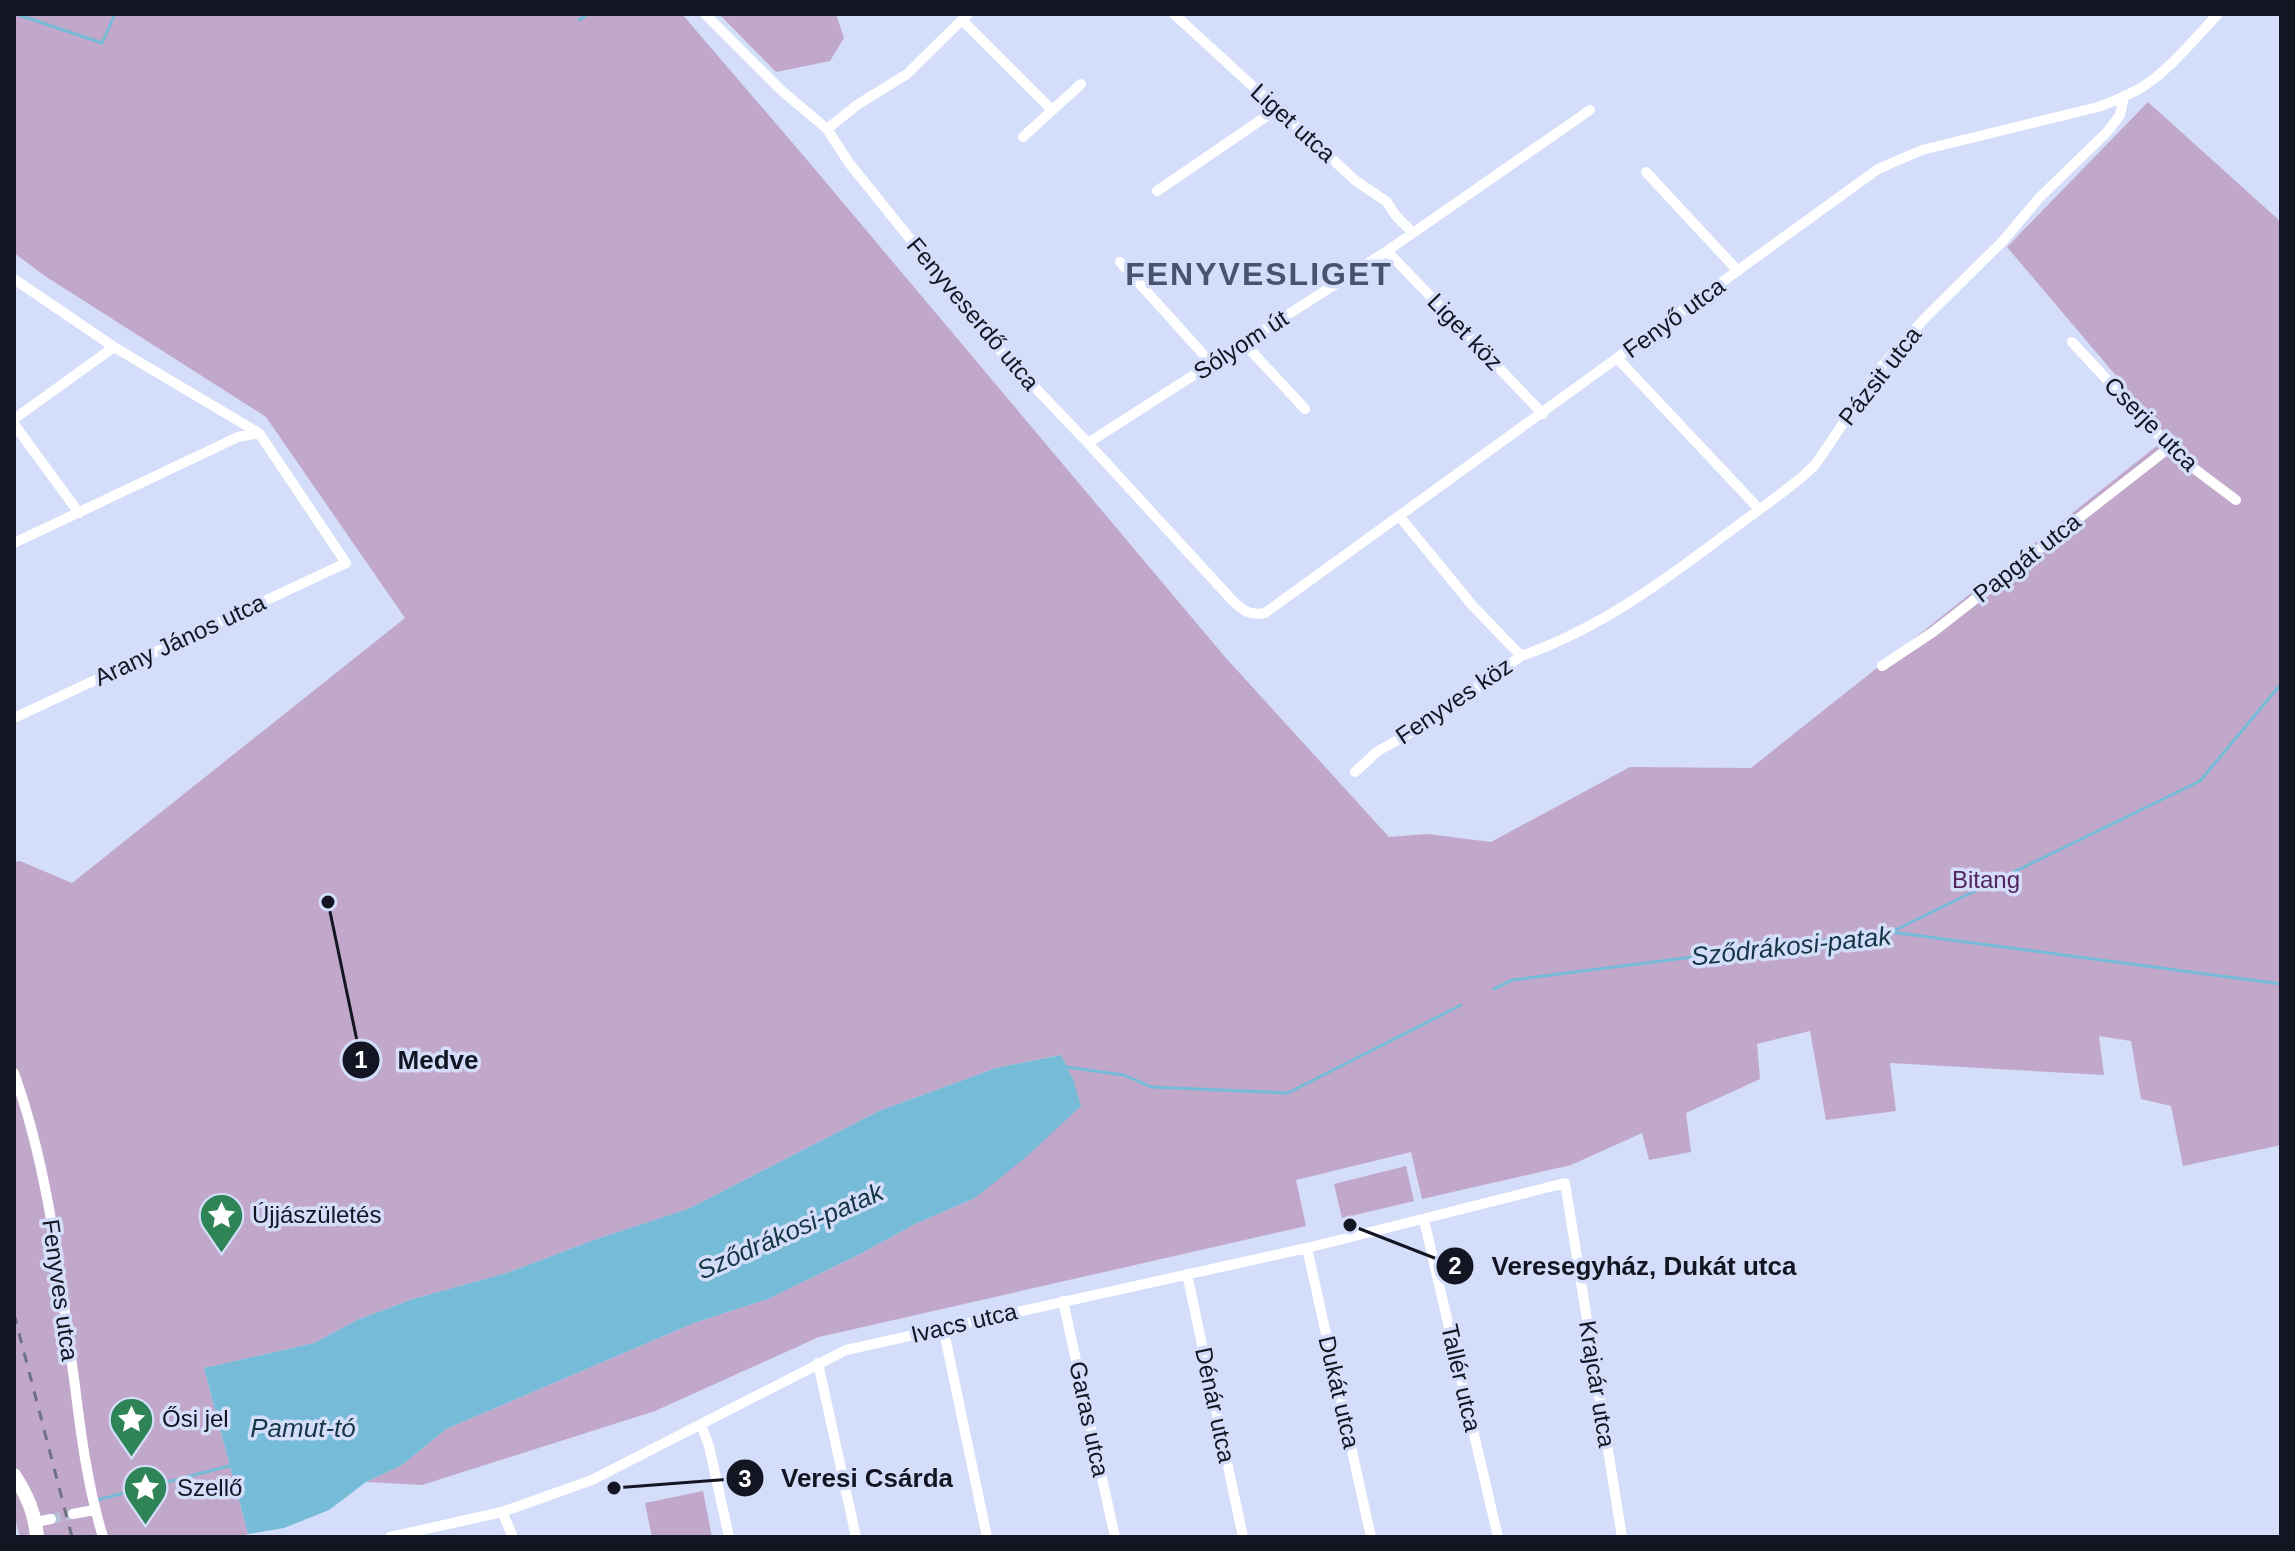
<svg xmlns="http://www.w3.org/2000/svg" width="2295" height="1551" font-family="Arial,sans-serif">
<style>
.green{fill:#c1a8ca}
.water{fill:#76bbd7}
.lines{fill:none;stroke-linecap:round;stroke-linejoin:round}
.stream{stroke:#76bbd7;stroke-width:3}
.street-tunnel{stroke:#b7bfd9;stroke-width:10;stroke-dasharray:10 5;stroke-linecap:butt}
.street{stroke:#fff;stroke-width:10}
.secondary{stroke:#fff;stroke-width:14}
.rail{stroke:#6d7286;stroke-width:3;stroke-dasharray:10 10;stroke-linecap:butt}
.labels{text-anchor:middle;stroke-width:7;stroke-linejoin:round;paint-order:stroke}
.street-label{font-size:24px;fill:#131622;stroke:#d4ddf9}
.park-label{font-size:24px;fill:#532561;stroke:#d4ddf9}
.poi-label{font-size:24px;fill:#131622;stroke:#d4ddf9;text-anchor:start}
.water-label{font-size:26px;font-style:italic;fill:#153643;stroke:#d4ddf9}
.district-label{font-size:32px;font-weight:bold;letter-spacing:2px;fill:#49526f;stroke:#d4ddf9}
.leader{fill:none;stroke:#131622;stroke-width:3}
.callout-dot{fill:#131622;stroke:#d4ddf9;stroke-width:3}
.mark-label{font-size:24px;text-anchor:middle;font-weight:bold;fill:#fff}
.callout-label{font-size:26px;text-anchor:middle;font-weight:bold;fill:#131622;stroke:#d4ddf9;stroke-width:7;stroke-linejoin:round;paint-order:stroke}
</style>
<rect width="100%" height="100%" fill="#d4ddf9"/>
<path class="green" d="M14 14H682L808 161 1225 657 1389 837 1427 834 1491 842 1630 767 1751 768 2168 437 2007 247 2148 102 2281 222V1145L2183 1166 2171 1106 2141 1099 2131 1041 2099 1036 2104 1075 1890 1063 1896 1111 1826 1120 1810 1031 1757 1044 1760 1079 1686 1113 1691 1152 1649 1160 1642 1133 1571 1165 1422 1199 1411 1152 1296 1180 1306 1226 819 1337 655 1411 422 1485 366 1482 402 1465 446 1429 694 1323 768 1299 860 1254 915 1224 975 1198 1073 1079 1060 1055 996 1068 879 1111 688 1209 594 1240 507 1273 413 1299 357 1320 314 1343 204 1368 248 1534 239 1537H20L14 1515V862L20 861 72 883 405 618 266 417 48 278 14 253Z
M719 14H836L844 38 830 61 776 72Z
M1406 1166 1414 1201 1342 1218 1334 1184Z
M703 1491 712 1537H652L645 1503Z"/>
<path class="water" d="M1061 1055 1073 1079 1081 1106 1025 1158 975 1198 915 1224 860 1254 768 1299 694 1323 446 1429 402 1465 366 1482 329 1510 284 1528 248 1534 204 1368 314 1343 357 1320 413 1299 507 1273 594 1240 688 1209 879 1111 996 1068Z"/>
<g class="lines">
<path class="stream" d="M16 14 102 43 115 14
M579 20 588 14
M1893 931 2200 781 2281 684
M1494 989 1512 980 1891 932 2281 984
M1066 1067 1124 1075 1151 1087 1288 1093 1461 1005
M97 1500 233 1465"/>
<path class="street-tunnel" d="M51 1519 73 1514"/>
<path class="street" d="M705 14 782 91 827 129 849 163 1003 354 1088 443 1232 600C1242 610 1250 616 1265 613L1878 169 1922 150 2098 107C2112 102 2126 96 2139 89 2169 71 2194 39 2218 14
M1174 14 1356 181 1387 202 1396 216 1412 232
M962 20 1052 110
M827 129 857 105 907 74 968 14
M1023 137 1081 84
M1646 172 1738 271
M1157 191 1277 109
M1387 251 1543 414
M1120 262 1212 364
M14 279 114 347 259 433 346 563 14 718
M2072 342 2180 458 2236 500
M1244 343 1305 409
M1618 359 1759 509
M14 419 114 347
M14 424 79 513
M1088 443 1387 251 1590 110
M14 543 238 437 259 433
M1521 656C1594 631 1657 586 1718 540 1746 519 1775 499 1802 477L1815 465 1882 366 1925 318 2003 241 2039 198 2107 132 2120 115 2124 96
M1882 666 1933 632 2170 447
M1355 772 1378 751 1426 724 1521 656 1472 605 1400 517
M14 1073C50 1173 60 1281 75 1386 81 1436 88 1488 103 1537
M1424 1220 1498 1537
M1307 1248 1371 1537
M1187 1274 1243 1537
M1063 1301 1115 1537
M943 1327 987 1537
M818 1363 856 1537
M701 1425 709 1446 729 1537
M502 1512 513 1537
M73 1514 94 1510
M36 1522 51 1519
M390 1537 502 1512 592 1480 846 1350 1307 1248 1565 1183 1622 1537"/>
<path class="secondary" d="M14 1475C27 1495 35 1513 37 1537"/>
<path class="rail" d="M14 1314 72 1537"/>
</g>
<defs>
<symbol id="sight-pin" viewBox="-11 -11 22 30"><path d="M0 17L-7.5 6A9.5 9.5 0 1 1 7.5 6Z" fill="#2e8457" stroke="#d4ddf9"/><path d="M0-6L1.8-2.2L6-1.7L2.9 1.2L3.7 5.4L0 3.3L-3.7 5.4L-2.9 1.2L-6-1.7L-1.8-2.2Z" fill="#fff"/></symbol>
</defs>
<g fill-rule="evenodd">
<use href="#sight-pin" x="196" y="1190" width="51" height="69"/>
<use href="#sight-pin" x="106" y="1394" width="51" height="69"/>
<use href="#sight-pin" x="120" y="1462" width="51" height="69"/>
</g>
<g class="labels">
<g class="street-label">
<text transform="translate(1293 123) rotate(42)" y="8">Liget utca</text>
<text transform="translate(973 314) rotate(50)" y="8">Fenyveserdő utca</text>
<text transform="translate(1674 318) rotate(-36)" y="8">Fenyő utca</text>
<text transform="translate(1465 332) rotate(46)" y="8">Liget köz</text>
<text transform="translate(1241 345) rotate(-33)" y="8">Sólyom út</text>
<text transform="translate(1880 376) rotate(-52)" y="8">Pázsit utca</text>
<text transform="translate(2151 424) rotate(45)" y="8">Cserje utca</text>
<text transform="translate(2027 558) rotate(-38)" y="8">Papgát utca</text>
<text transform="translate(180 640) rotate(-25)" y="8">Arany János utca</text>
<text transform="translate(1454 701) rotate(-34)" y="8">Fenyves köz</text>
<text transform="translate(60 1290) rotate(82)" y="8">Fenyves utca</text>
<text transform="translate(964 1323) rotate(-13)" y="8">Ivacs utca</text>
<text transform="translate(1461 1378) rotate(77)" y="8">Tallér utca</text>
<text transform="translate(1597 1384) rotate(81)" y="8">Krajcár utca</text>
<text transform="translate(1339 1392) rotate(77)" y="8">Dukát utca</text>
<text transform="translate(1215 1405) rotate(78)" y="8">Dénár utca</text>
<text transform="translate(1089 1419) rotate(78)" y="8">Garas utca</text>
</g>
<g class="park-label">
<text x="1986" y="888">Bitang</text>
</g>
<g class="poi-label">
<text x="252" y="1223">Újjászületés</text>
<text x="162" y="1427">Ősi jel</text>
<text x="177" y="1496">Szellő</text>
</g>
<g class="water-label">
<text transform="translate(1791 946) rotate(-6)" y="9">Sződrákosi-patak</text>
<text transform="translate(790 1231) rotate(-24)" y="9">Sződrákosi-patak</text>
<text x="303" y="1437">Pamut-tó</text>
</g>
<g class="district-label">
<text x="1259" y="285">FENYVESLIGET</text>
</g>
</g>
<path class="leader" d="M328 902L361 1060M1350 1225L1455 1266M614 1488L745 1478"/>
<g class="callout-dot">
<circle cx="328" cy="902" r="8"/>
<circle cx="1350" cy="1225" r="8"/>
<circle cx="614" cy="1488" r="8"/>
<circle cx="361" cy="1060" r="20"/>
<circle cx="1455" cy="1266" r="20"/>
<circle cx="745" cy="1478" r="20"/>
</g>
<g class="mark-label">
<text x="361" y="1068">1</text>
<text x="1455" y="1274">2</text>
<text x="745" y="1487">3</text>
</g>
<g class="callout-label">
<text x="438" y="1069">Medve</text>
<text x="1644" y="1275">Veresegyház, Dukát utca</text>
<text x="867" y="1487">Veresi Csárda</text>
</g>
<rect width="2295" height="1551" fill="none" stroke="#131622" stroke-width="32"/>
</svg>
